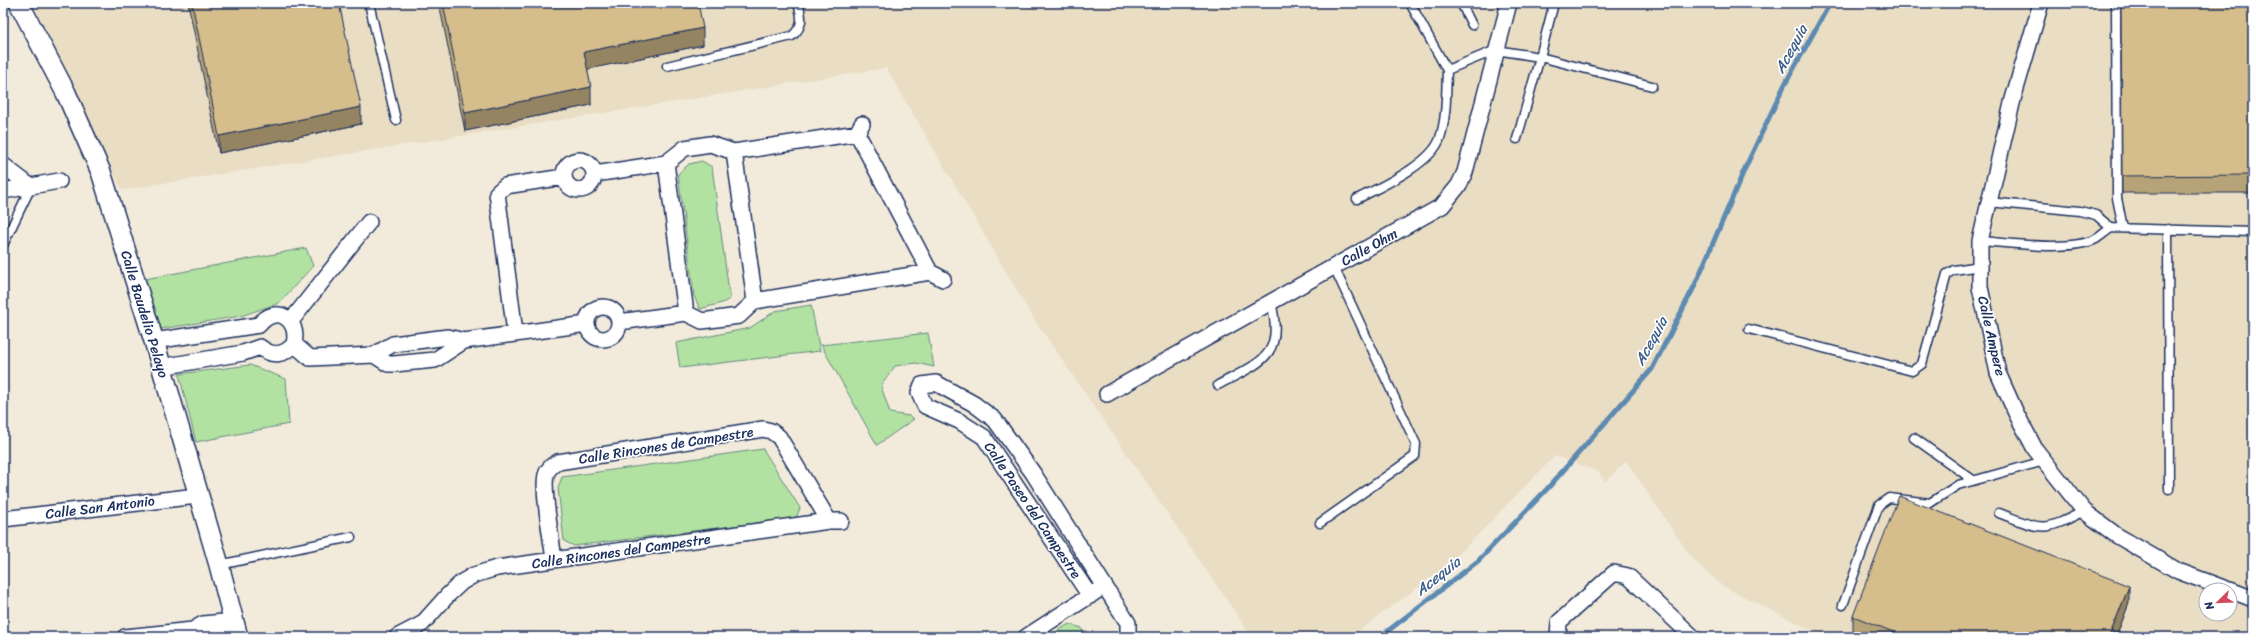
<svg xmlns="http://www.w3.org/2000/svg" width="2256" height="640" font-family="Sriracha,sans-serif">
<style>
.built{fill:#e9ddc4;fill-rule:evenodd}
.green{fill:#b2e2a1;stroke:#668880}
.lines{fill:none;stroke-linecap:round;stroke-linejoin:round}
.stream{stroke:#5d8ab1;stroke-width:5}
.service-casing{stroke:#1b2f5e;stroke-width:11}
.minor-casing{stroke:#1b2f5e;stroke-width:18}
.tertiary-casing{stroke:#1b2f5e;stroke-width:22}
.service{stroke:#fff;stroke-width:8}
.minor{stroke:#fff;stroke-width:15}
.tertiary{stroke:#fff;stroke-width:19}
.wall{fill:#b7a378;stroke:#1b2f5e}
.shaded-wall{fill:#958462;stroke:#1b2f5e}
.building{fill:#d5bd8c;stroke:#1b2f5e}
.labels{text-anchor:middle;stroke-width:3.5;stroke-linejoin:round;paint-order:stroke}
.street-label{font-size:14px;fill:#1b2f5e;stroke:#fff}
.water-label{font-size:15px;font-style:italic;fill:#3c5d88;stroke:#fff}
</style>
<rect width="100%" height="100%" fill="#f2ebdc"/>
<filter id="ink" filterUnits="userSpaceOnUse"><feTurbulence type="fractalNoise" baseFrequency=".025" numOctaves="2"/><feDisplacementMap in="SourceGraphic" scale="8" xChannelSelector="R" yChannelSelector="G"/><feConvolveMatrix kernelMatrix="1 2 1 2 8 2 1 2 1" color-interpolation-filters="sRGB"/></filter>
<g filter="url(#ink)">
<path class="built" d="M33 3H2253V637H1826L1722 586 1691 557 1626 461 1605 482 1599 472 1555 456 1447 566 1350 637H1252L1032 316 886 68 122 190ZM2206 590H2230V614H2206Z"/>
<path class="green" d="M702 161 712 167 730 299 722 303 700 309 694 296 678 174 689 164Z
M306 248 313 266 279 303 241 316 161 329 145 279Z
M811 305 820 351 680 368 676 343 750 328 775 311Z
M928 333 934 367 916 363 895 366 881 386 890 413 909 416 914 419 877 445 821 345Z
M250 365 286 379 289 424 196 442 179 374Z
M763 449 800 508 796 518 574 546 564 541 558 488 562 477Z
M1069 624 1082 628 1084 637H1047Z"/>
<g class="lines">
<path class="stream" d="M1380 637 1478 561 1547 489 1652 369 1695 285 1746 166 1784 86 1830 3"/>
<defs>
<path id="service" d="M369 3 396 120
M1410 3 1447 70
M1461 3 1472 25
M1554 3 1540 57 1652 86
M2116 3 2117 198 2123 228
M667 66 792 36C804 26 802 17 798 3
M1357 199C1380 187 1432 164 1440 138 1447 116 1446 93 1447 70L1496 50 1540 57 1517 139
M1989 202 2080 211 2096 215 2111 228
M2168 229 2169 489
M1980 241C2010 243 2070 252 2096 239 2101 236 2106 231 2111 228L2253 232
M3 245 31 187
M1749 329 1912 371 1922 364 1947 274 1954 270 1980 266
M1218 385C1261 362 1285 357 1271 302
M1914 438 1973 480
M1999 513C2044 530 2041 533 2084 511
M1320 523 1415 456 1416 444 1334 267
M219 565 351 537
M1843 605 1879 505 1889 498 1930 503 1958 485 2044 461"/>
<path id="minor" d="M2041 3 2013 99 1980 241V287L1998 373 2016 413 2035 449 2084 511 2116 535 2178 571 2229 590
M862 124 857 133 930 272 943 279
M734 152 755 301
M564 175a15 15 0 1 1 30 0a15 15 0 1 1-30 0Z
M666 163 686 313
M3 165 31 187
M595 174 666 163 685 148 710 144 734 152 857 133
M3 191 59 181
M587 323a16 16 0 1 1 32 0a16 16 0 1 1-32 0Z
M291 321 369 222
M619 322 686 313 702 321 739 316 755 301 930 272
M515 333 497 193 505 186 564 177
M154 341 259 325C275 304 300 318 294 344L310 358 374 355 393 344 448 337 464 341 587 324
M374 355 388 364H394L435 360 464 341
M161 367 243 353 260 347C272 357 284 356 294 344
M1107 394 1442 206 1459 185 1465 172 1509 3
M3 519 197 496
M554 560C552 542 542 490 546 475 548 468 552 465 558 462L763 429 771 431 779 437 829 521
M2230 590 2253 599
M1090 596 984 437 959 421 925 406 919 393 922 385 936 383 974 404 995 420 1033 473 1128 623V637
M193 630 203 636 238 635
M193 630 203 624 234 621
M125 637 193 630
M397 637 422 624 448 595 462 582 474 575 497 568 829 521H841
M1026 637 1097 591
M1558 637 1559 622 1614 573 1628 576 1693 637"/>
<path id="tertiary" d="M19 3 66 93 101 172 154 341 219 565 238 637"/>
</defs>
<use href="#service" class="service-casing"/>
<use href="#minor" class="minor-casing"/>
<use href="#tertiary" class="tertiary-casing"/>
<use href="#service" class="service"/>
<use href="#minor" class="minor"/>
<use href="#tertiary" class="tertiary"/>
</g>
<path class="wall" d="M188 3H339L361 124 219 153Z
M439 3H698L703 45 587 69 591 105 465 131Z
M2121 3H2253V193H2122Z
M2129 603 2116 637H1861L1853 634V616Z"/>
<path class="shaded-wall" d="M703 28V45L584 70V52Z
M591 87V105L465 131V113Z
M361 107V124L219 153V136Z
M2129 586V603L2116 637H2109Z"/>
<path class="building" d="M192 3H339L361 107 219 136Z
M443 3H698L703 28 584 52 591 87 465 113Z
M2121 3H2253V175L2122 176Z
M1899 496 2129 586 2109 637H1906L1853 616Z"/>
</g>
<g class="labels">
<g class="street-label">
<text transform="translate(1369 247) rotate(-29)" y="5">Calle Ohm</text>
<text transform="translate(145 314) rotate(73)" y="5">Calle Baudelio Pelayo</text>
<text transform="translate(1992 336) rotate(77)" y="5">Calle Ampere</text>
<text transform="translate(666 445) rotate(-9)" y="5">Calle Rincones de Campestre</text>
<text transform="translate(100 507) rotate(-7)" y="5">Calle San Antonio</text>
<text transform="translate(1033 510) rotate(56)" y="5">Calle Paseo del Campestre</text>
<text transform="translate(621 551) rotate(-8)" y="5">Calle Rincones del Campestre</text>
</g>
<g class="water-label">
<text transform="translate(1791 49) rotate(-61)" y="5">Acequia</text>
<text transform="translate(1651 341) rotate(-61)" y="5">Acequia</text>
<text transform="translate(1438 576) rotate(-38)" y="5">Acequia</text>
</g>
</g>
<rect width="2256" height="640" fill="none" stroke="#fff" stroke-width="16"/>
<rect x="8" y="8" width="2240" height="624" fill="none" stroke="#1b2f5e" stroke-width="1.5" filter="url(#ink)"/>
<g transform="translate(2218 602) rotate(247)"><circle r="19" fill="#ffffff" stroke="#a4acbf"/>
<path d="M0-3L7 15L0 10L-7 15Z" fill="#d1495b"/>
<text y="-6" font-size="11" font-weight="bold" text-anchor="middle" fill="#1b2f5e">N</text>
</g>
</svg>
